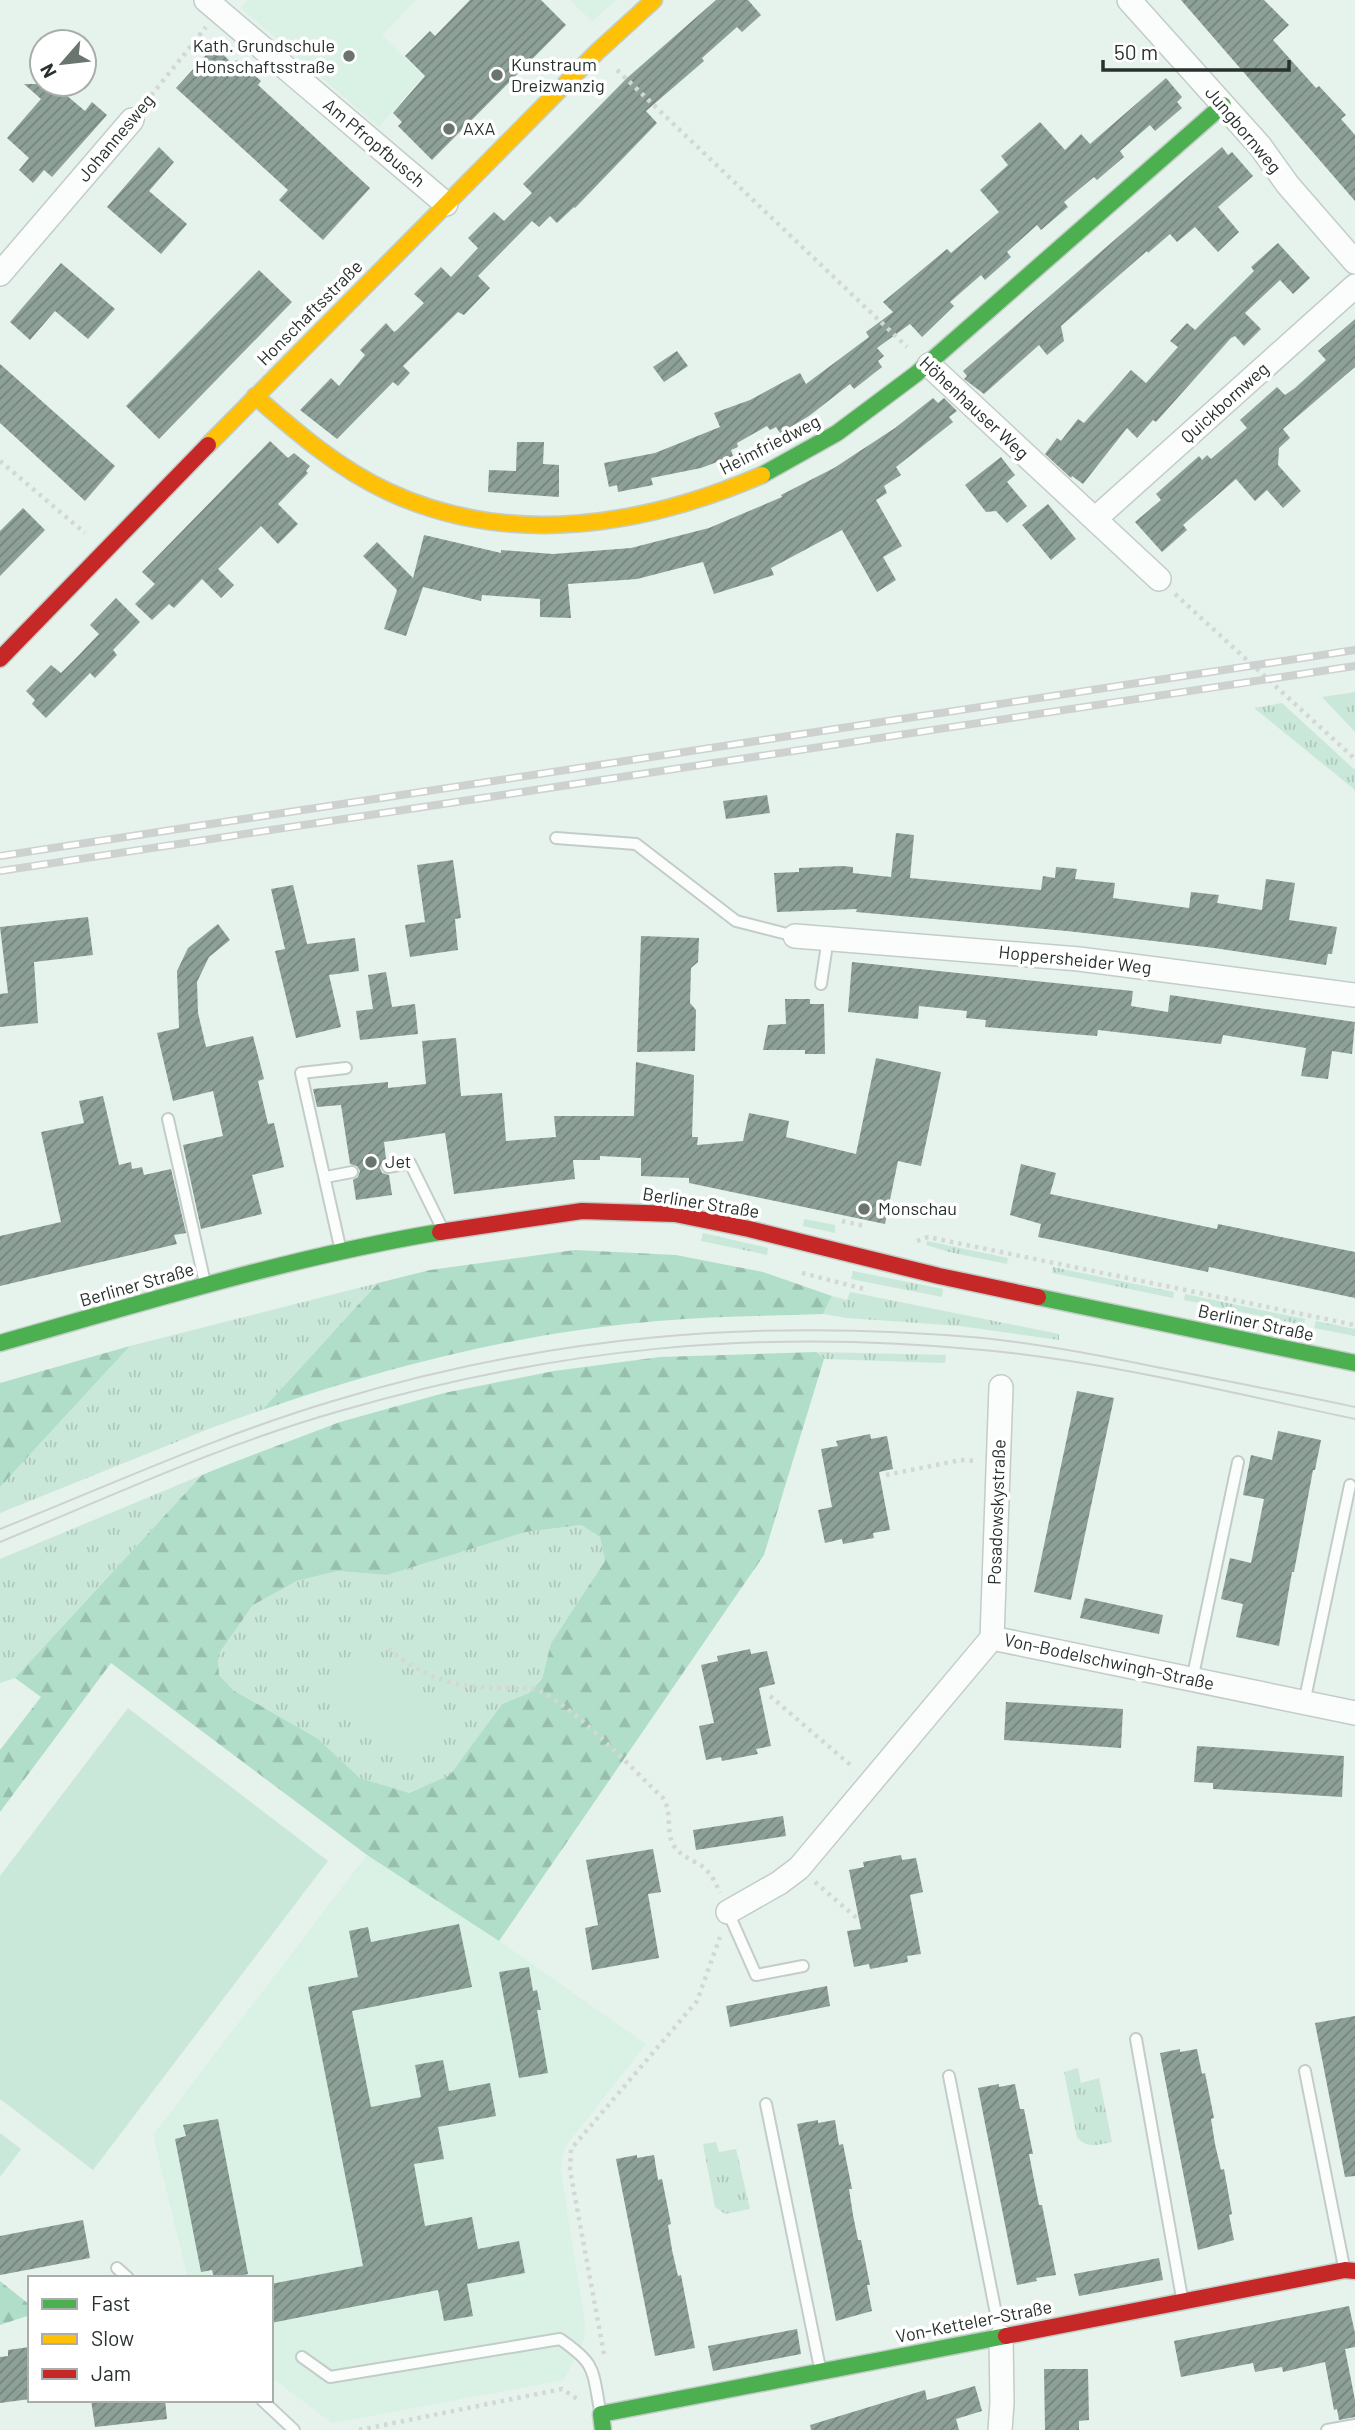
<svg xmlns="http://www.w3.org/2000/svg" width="1355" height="2430" font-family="Barlow,sans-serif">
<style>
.built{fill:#daf1e5}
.grass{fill:url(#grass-tufts)}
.forest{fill:url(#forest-firs);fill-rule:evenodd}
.garden{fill:#cae8d9}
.building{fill:url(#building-hatch)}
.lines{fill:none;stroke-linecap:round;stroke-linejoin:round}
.lane-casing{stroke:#c3cdc7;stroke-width:14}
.street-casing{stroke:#c3cdc7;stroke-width:26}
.fast-casing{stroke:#c3cdc7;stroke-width:19}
.slow-casing{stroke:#c3cdc7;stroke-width:19}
.jam-casing{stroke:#c3cdc7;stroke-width:19}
.path{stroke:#d3d8d6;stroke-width:4.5;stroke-dasharray:3.5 5;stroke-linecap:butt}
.lane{stroke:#fbfdfc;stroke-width:10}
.street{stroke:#fbfdfc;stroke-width:23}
.fast{stroke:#4caf50;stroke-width:16}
.slow{stroke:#ffc107;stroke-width:16}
.jam{stroke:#c62828;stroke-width:16}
.tram{stroke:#cdd1cf;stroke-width:2}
.rail-casing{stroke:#cdd1cf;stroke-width:8}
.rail{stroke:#fff;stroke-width:5;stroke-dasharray:16;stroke-linecap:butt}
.poi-dot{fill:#6a7570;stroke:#fff;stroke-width:2.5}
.labels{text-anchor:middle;stroke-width:7;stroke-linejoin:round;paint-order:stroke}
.poi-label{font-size:18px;fill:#28312d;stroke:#fff;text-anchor:start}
.street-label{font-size:18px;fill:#28312d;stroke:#fff}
</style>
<defs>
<pattern id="grass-tufts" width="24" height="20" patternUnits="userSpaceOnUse" patternTransform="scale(1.75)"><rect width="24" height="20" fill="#cae8d9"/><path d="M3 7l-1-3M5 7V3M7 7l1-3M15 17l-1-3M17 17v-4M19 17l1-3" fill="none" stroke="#aec7bb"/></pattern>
<pattern id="forest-firs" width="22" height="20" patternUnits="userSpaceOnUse" patternTransform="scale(1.75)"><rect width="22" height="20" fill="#b1dec9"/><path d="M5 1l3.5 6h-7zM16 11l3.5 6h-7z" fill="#98bfad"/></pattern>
<pattern id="building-hatch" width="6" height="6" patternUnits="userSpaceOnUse" patternTransform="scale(1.75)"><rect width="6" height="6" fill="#8ea199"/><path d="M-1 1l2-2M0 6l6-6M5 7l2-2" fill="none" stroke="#74847d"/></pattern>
</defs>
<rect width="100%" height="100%" fill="#e6f2ec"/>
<path class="built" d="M248 0H416L382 35 423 76 379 127 241 8Z
M570 0H616L592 21Z
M367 1855 499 1941 646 2044 568 2143 562 2156 561 2173 585 2323 584 2339 564 2380 332 2423 271 2377V2278H188L153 2135Z"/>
<path class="grass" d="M1355 692V732L1322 697Z
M1282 703 1355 770V790L1254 708Z
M804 1219 835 1225V1233L803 1226Z
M703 1233 768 1248 767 1255 701 1241Z
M927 1241 1008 1258 1007 1264 949 1252 926 1245Z
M1053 1267 1174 1292 1173 1298 1052 1273Z
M853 1271 943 1289 942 1297 851 1279Z
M378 1283 262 1410 211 1428 0 1513V1487L130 1346Z
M850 1292 1059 1334V1340L960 1326 847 1318 823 1314 832 1296 847 1300Z
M1185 1294 1305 1319 1304 1325 1184 1300Z
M1316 1321 1355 1329V1336L1314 1328Z
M816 1352 946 1355 945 1363 824 1359Z
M202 1475 15 1678 0 1683V1559Z
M581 1525 600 1537 605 1561 551 1643 542 1679 529 1693 502 1704 450 1776 408 1793 360 1778 317 1738 233 1690 219 1675 218 1655 253 1605 297 1581 338 1571 387 1575 526 1532Z
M1078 2068 1081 2083 1099 2078 1112 2142C1098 2145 1087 2149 1077 2137L1064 2072Z
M716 2142 719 2152 736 2149 750 2209 725 2214 715 2207 703 2144Z"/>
<path class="forest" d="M575 1250 676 1255 763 1272 832 1296 823 1314C768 1316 713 1316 658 1321 523 1332 390 1366 262 1410L378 1283 430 1270Z
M130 1346 0 1487V1383Z
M816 1352 824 1359 764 1555 499 1941 367 1855 111 1663 0 1812V1750L41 1697 15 1678 202 1475 224 1466 340 1422 444 1393 554 1371 660 1357ZM581 1525 600 1537 605 1561 551 1643 542 1679 529 1693 502 1704 450 1775 409 1793 360 1778 317 1738 233 1690 219 1675 218 1655 253 1605 297 1581 338 1571 387 1575 526 1532Z
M0 2281 30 2305V2315L0 2325Z"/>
<path class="garden" d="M360 1645 448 1712 414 1756 326 1689Z
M128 1708 328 1861 93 2170 0 2099V1876Z
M0 2133 21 2149 0 2177Z"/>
<path class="building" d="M470 0H541L566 25 432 160 398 126 402 122 393 113 425 76 405 56 430 31 435 36Z
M716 0H748L761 15 742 32 737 27 702 58 704 61 646 111 657 123 575 208 574 207 557 223 550 216 539 227 532 221 478 276 490 288 464 315 458 312 403 366 410 373 398 386 393 382 337 439 300 410 331 378 339 386 365 355 360 350 386 323 394 332 397 330 424 303 414 294 441 267 451 277 478 248 468 238 494 212 504 221 532 193 523 184 627 78Z
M1181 0H1264L1289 25 1273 40 1316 88 1319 86 1346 115 1341 119 1355 135V201Z
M214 46 233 64 237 60 261 81 258 85 370 188 323 240 279 200 288 190 176 88Z
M1166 78 1182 97 1177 102 1182 108 1155 131 1150 125 1120 151 1124 157 1097 180 1094 177 1064 202 1068 207 1041 230 1037 225 1007 252 1011 257 985 280 981 275 950 302 954 306 922 337 910 324 877 348 884 356 878 361 882 367 854 389 850 384 809 416 780 433 776 427 770 430 767 426 737 443 738 447 731 450 733 456 701 468 651 478 653 485 618 492 617 485 609 487 604 463 655 453 720 427 714 413 750 400 800 373 806 384 869 337 866 332 893 312 883 302 947 249 951 253 999 212 980 190 1008 165 1001 156 1040 122 1065 150 1081 134 1090 144Z
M24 84H53L85 111 92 102 107 115 52 177 44 170 33 183 19 170 29 158 7 138 41 99Z
M159 147 174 162 149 191 187 224 161 254 107 207Z
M1222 147 1228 155 1232 152 1253 176 1218 207 1239 232 1218 252 1195 227 1177 242 1170 234 1148 253 1147 251 1061 326 1064 341 1047 355 1039 345 984 394 964 379 967 376 963 371Z
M1278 243 1310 278 1293 294 1280 280 1245 313 1261 329 1244 346 1235 336 1231 338 1156 422 1153 420 1137 438 1127 428 1083 484 1072 476 1071 478 1045 454 1057 438 1061 441 1078 419 1084 423 1131 370 1146 383 1178 347 1170 341 1187 323 1195 330 1254 271 1251 267Z
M61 263 115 309 88 339 55 311 30 340 10 322Z
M259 270 292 302 159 439 126 406Z
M1355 319V367L1283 429 1290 438 1279 448 1278 465 1301 491 1283 508 1267 490 1255 501 1236 479 1183 525 1187 530 1162 552 1135 522 1161 500 1156 494 1199 456 1202 460 1207 455 1211 459 1247 428 1240 420 1277 387 1285 395 1295 388 1326 360 1318 351Z
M677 351 688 366 664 382 653 367Z
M0 364 115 466 85 501 0 423Z
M933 398 938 403 944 398 957 411 949 417 953 422 896 467 901 475 884 486 887 493 876 500 902 546 883 557 896 580 877 592 842 530 771 568 774 575 714 594 703 562 637 579 568 584 571 618 540 617V599L482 595 481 601 423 587 406 636 384 629 397 590 363 556 377 542 413 578 424 535 501 553V550L553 554 631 548 709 528 782 497 781 495 834 468 895 428Z
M270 441 288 458 294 453 310 466 306 471 308 473 278 504 298 524 278 544 261 526 218 569 234 585 221 598 202 579 174 608 169 604 152 620 135 604 155 584 142 572Z
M517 442H544L543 464 559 465V497L488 492 489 470 516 471Z
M1001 457 1015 475 1007 482 1027 506 1007 523 996 511 986 512 965 485Z
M1048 504 1076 539 1051 560 1022 525Z
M23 508 45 530 0 576V531Z
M116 598 140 622 113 650 117 655 95 678 90 673 46 718 32 704 35 700 26 691 51 665 61 673 79 655 99 634 90 625Z
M767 795 770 813 726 819 723 801Z
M896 833 914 835 910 878 1041 890 1043 876 1055 878 1056 867 1077 869 1075 879 1115 883 1113 898 1189 908 1191 892 1219 895 1217 903 1262 910 1266 879 1295 883 1289 920 1337 927 1332 954H1328L1326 965 1214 948 1067 931 856 912 857 909 777 912 774 873 799 872V868L842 866 853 867V873L891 877Z
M453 860 461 918 455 919 458 950 410 957 405 925 425 922 417 865Z
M293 885 307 944 355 938 359 971 329 975 341 1027 296 1038 275 951 285 949 271 889Z
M88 917 93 955 34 962 38 1023 0 1027V994L8 993 0 927Z
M218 924 230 940 209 957 197 982 198 1013 206 1047 253 1036 264 1079 258 1081 268 1124 274 1123 284 1167 252 1175 262 1214 201 1229 183 1145 223 1136 213 1091 173 1101 157 1033 179 1028 177 971 188 948Z
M641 936 699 938 698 962 691 968 690 1003 696 1010 695 1051 637 1052Z
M852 962 1133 991 1131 1006 1168 1012 1170 995 1355 1022 1352 1054 1332 1051 1328 1079 1301 1076 1306 1048 1223 1035 1221 1044 1098 1030 1097 1036 985 1027 986 1020 966 1018 967 1011 919 1006 918 1019 848 1012Z
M386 972 392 1007 415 1004 418 1034 360 1040 356 1011 373 1009 368 975Z
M785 999H810V1004H824L825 1054H805V1050H763L768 1025 786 1024Z
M456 1038 461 1096 502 1093 506 1141 556 1137 554 1116H634L636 1062 694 1075 692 1137H698L697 1145 743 1141 749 1113 789 1121 786 1137 856 1154 876 1058 941 1072 921 1166 898 1161 885 1224 689 1183V1178L641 1176V1158L600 1156V1160H573L575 1179 454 1194 445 1133 384 1142 386 1159 382 1162 380 1168 382 1173 389 1175 392 1195 356 1200 353 1180 358 1177 360 1171 357 1166 350 1164 341 1105 317 1107 313 1089 388 1082V1088L426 1084 422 1041Z
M103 1096 119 1165 131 1162 132 1169 142 1167 144 1175 171 1169 186 1233 174 1235 177 1244 0 1286V1236L61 1222 41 1132 84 1123 79 1101Z
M1021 1164 1056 1173 1050 1194 1217 1229 1218 1224 1355 1252V1298L1209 1267 1208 1272 1038 1237 1041 1224 1010 1215Z
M1077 1391 1114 1398 1071 1600 1034 1592Z
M1278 1431 1321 1440 1315 1470H1313L1294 1572H1292L1279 1646 1236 1637 1243 1604 1221 1599 1230 1558 1251 1563 1257 1534 1264 1499 1243 1495 1251 1455 1272 1460Z
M870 1434 871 1439 887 1436 893 1469 879 1472 890 1530 873 1533 874 1538 843 1544 842 1539 825 1543 818 1510 832 1507 821 1449 838 1446 836 1441Z
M1085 1598 1163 1615 1159 1634 1080 1618Z
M750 1649 751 1654 767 1651 775 1684 759 1688 771 1746 756 1749 758 1754 722 1761 721 1757 706 1760 699 1726 714 1723 701 1665 718 1661 717 1656Z
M1006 1702 1123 1709 1121 1748 1004 1740Z
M1197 1746 1344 1756 1342 1797 1213 1789V1783L1194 1782Z
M783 1816 786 1836 696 1850 693 1830Z
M653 1849 661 1892 648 1894 659 1958 592 1970 585 1928 598 1925 586 1860Z
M901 1855 902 1860 916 1858 923 1892 910 1895 921 1954 907 1956 908 1962 870 1969 869 1964 854 1967 847 1931 861 1929 849 1870 864 1867 863 1862Z
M459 1924 472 1987 352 2011 371 2107 421 2097 415 2065 443 2060 449 2091 490 2083 496 2116 438 2127 444 2159 414 2164 425 2226 472 2217 478 2249 519 2241 525 2273 467 2284 473 2316 444 2321 438 2290 271 2323V2284L363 2266 308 1987 358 1977 349 1931 368 1927 371 1942Z
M529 1967 533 1991 537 1990 541 2010H537L548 2073 519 2078 499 1972Z
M827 1986 830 2006 730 2027 726 2006Z
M1355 2016V2176L1345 2177 1315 2023Z
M1180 2049V2052L1197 2049 1202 2074 1205 2073 1214 2118 1211 2119 1215 2144 1221 2170 1224 2169 1232 2214 1229 2215 1234 2240 1198 2250 1160 2053Z
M999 2084V2087L1015 2084 1020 2109H1024L1033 2154H1029L1034 2180 1039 2205H1042L1056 2275 1036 2278 1037 2281 1017 2285 978 2088Z
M218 2119 248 2274 229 2278H214L212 2270 201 2272 175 2139 186 2136 183 2125Z
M818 2120V2123L835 2120 839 2145 843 2144 852 2189H849L853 2215 858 2240H861L870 2285H867L872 2311 836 2321 797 2124Z
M637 2155V2158L654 2155 658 2180 662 2179 671 2224 668 2225 672 2250 678 2276 681 2275 695 2348 655 2356 616 2159Z
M83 2220 90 2258 0 2275V2236Z
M1159 2258 1163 2280 1079 2296 1074 2274Z
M1349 2306 1355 2333V2347L1345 2349 1355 2400V2417L1339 2420 1337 2409 1334 2410 1325 2362 1283 2372 1282 2367 1255 2372 1253 2363 1181 2377 1174 2341Z
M797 2329 801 2354 713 2371 708 2346Z
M30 2347V2399L0 2403V2357L8 2356V2350Z
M1044 2369H1088L1089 2420 1079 2421V2430H1045Z
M975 2386 982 2411 956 2419 959 2430H811L810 2425 925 2390 927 2400Z
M91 2400H165L167 2419 95 2427Z"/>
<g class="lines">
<defs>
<path id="lane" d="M556 838 636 844 736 921 795 936
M821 984 828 938
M168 1119 205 1283
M388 1167 410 1163 442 1228
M326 1177 352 1172
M340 1247 301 1073 346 1068
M1192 1680 1238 1462
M1304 1703 1350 1485
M728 1912 756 1975 803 1966
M1136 2039 1182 2298
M1305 2071 1344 2267
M949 2076 1000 2334
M766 2104 820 2368
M117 2268 128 2278
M302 2357 330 2377 560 2339C596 2364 592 2368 600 2410
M262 2400 294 2430
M1327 2430 1355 2425"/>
<path id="street" d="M206 0 446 204
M1129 0 1260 146 1288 185 1355 262
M0 274 132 120
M929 365 1159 579
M1095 519 1355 286
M795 936 1079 959 1355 995
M992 1638 1001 1387
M728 1912 779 1883 799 1868 992 1638 1355 1713
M1000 2430 1002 2403 1001 2337"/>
<path id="fast" d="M762 475 837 433 916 374 1223 105
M1038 1297 1355 1363
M0 1343C146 1302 291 1257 440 1232
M603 2430 601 2414 1006 2336"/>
<path id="slow" d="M255 396C296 432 339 469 389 492 510 548 644 526 762 475
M208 445 597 52 654 0"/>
<path id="jam" d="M0 659 208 445
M440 1232 582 1211 675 1214 749 1229 939 1276 1038 1297
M1006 2336 1345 2270 1355 2271"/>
</defs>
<use href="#lane" class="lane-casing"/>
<use href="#street" class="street-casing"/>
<use href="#fast" class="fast-casing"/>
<use href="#slow" class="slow-casing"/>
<use href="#jam" class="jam-casing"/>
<path class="path" d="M617 70 907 347
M146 102 206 27
M0 461 85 533
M1175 594 1355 759
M842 1221 864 1226
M917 1241 928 1237 1355 1325
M802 1273 868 1290
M886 1475 961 1460 977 1461
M388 1649C438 1688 470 1689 531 1688 565 1696 634 1771 663 1798 673 1813 665 1832 674 1846 680 1855 688 1858 697 1863 709 1869 715 1881 720 1893
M770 1696 854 1768
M815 1882 859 1920
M604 2354 570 2170 571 2149 697 2001 720 1937
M359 2430 562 2389 579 2400"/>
<use href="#lane" class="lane"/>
<use href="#street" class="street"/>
<use href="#fast" class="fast"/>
<use href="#slow" class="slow"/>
<use href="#jam" class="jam"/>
<path class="tram" d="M0 1529C110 1485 219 1435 333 1401 550 1335 758 1318 983 1338 1041 1344 1099 1355 1156 1367 1222 1380 1289 1393 1355 1407
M0 1542C112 1496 223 1444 340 1411 557 1348 758 1328 983 1350 1108 1362 1233 1393 1355 1419"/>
<defs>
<path id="rail" d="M0 856 1355 650
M0 871 1355 666"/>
</defs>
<use href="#rail" class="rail-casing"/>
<use href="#rail" class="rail"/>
</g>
<g class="poi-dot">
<circle cx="349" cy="56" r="7"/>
<circle cx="497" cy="75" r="7"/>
<circle cx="449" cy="129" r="7"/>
<circle cx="371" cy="1162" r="7"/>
<circle cx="864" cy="1209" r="7"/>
</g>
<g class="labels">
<g class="poi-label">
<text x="335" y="52" text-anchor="end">Kath. Grundschule<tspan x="335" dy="21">Honschaftsstraße</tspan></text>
<text x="511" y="71">Kunstraum<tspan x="511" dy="21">Dreizwanzig</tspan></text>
<text x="463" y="135">AXA</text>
<text x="385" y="1168">Jet</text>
<text x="878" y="1215">Monschau</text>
</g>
<g class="street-label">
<text transform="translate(1243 130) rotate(50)" y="6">Jungbornweg</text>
<text transform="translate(116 138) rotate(-50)" y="6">Johannesweg</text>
<text transform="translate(374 143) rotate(40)" y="6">Am Pfropfbusch</text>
<text transform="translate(310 313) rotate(-45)" y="6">Honschaftsstraße</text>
<text transform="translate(1225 403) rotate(-42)" y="6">Quickbornweg</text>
<text transform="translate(974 408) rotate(43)" y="6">Höhenhauser Weg</text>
<text transform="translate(770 445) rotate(-27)" y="6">Heimfriedweg</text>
<text transform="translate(1075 960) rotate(6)" y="6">Hoppersheider Weg</text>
<text transform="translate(701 1203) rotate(9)" y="6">Berliner Straße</text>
<text transform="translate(137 1285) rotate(-16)" y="6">Berliner Straße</text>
<text transform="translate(1256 1323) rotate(12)" y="6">Berliner Straße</text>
<text transform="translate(997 1512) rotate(-88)" y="6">Posadowskystraße</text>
<text transform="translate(1109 1662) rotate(12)" y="6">Von-Bodelschwingh-Straße</text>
<text transform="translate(974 2322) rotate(-11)" y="6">Von-Ketteler-Straße</text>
</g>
</g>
<rect x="28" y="2276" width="245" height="126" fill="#ffffff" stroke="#a9adab" stroke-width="2"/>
<rect x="42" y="2299" width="35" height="10" fill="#4caf50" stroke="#a9adab" stroke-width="2"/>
<text x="91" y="2311" font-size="21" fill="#28312d">Fast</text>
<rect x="42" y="2334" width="35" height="10" fill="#ffc107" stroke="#a9adab" stroke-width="2"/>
<text x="91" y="2346" font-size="21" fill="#28312d">Slow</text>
<rect x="42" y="2369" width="35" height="10" fill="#c62828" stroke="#a9adab" stroke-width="2"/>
<text x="91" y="2381" font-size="21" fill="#28312d">Jam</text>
<g transform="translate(63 63) rotate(242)"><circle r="33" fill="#ffffff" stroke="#a9adab" stroke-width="2"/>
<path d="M0-5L12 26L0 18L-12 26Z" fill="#6a7570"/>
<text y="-10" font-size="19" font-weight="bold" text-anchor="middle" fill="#28312d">N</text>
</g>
<path d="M1103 60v10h186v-10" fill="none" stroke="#28312d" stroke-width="3.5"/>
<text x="1114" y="60" font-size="21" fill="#28312d" stroke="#ffffff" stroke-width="5" paint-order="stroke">50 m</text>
</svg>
